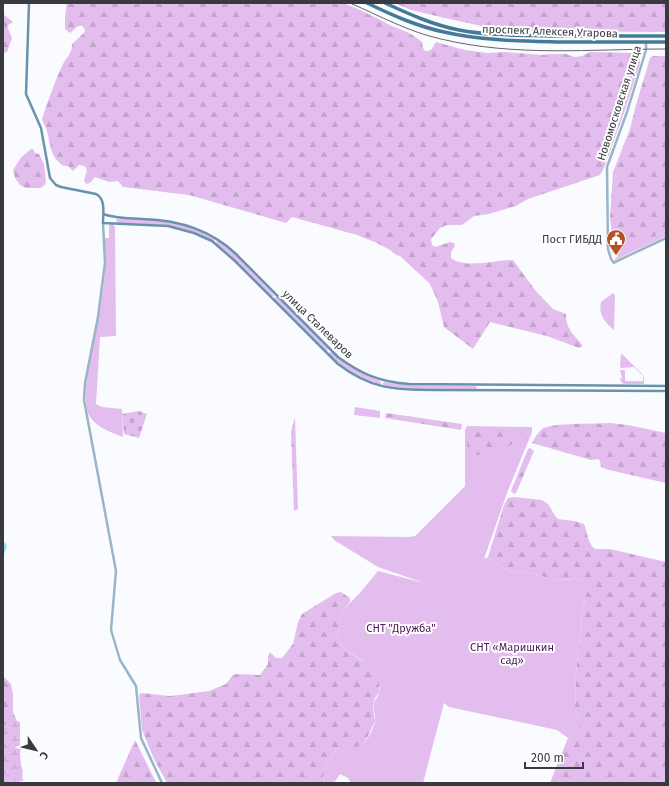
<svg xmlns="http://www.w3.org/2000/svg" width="669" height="786" font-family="'Fira Sans',sans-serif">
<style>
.green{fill:#e4bdef}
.forest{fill:url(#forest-firs)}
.wetland{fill:url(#wetland-marsh)}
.cemetery{fill:url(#cemetery-stones)}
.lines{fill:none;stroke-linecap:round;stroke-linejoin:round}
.river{stroke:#86e1f1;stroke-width:3.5}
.tertiary{stroke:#99b5c7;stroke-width:2.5}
.secondary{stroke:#6992ad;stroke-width:2.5}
.primary{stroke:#44799a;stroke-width:3.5}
.tram{stroke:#65666c;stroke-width:1}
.labels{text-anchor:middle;stroke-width:4;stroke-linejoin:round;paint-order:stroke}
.street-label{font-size:11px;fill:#383a40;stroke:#fff}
.poi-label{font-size:11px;fill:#383a40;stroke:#fff;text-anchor:end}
.park-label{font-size:11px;fill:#4f1a5b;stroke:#fff}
</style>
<defs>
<pattern id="forest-firs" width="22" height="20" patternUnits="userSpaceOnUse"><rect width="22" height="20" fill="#e4bdef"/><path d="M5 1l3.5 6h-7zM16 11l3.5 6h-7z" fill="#c4a3ce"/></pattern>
<pattern id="wetland-marsh" width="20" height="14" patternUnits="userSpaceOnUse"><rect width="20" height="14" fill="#e4bdef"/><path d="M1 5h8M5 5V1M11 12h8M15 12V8" fill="none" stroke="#c4a3ce"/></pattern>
<pattern id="cemetery-stones" width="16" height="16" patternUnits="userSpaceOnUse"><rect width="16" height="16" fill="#e4bdef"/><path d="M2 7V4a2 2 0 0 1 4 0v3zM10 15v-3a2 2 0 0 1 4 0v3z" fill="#c4a3ce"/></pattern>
</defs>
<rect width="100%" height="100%" fill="#fafbfe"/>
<path class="green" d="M117 219 156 220 193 227 216 240 214 241C177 222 156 225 117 223L116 220Z
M110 224H113L115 227 116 336 100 337 96 404 102 407 122 409 123 437C111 432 97 428 90 417 78 397 95 337 99 314 101 303 103 292 104 281 106 266 105 253 104 238H109V226Z
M666 231V236L615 260H614L618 256 617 253Z
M217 240 230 249 274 295 272 297 238 262 216 243Z
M613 293 615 295 614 330C605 323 598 314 601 302Z
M275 297H277L328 349 327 351 274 299Z
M330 352H331C347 365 361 374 380 381L381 384H379C357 376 345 369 329 354Z
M621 353 642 374 644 377V384H624L621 382 620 378H622L620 370H625V381H643V376L634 367 622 368 620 367Z
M384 382 408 385 476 386 477 388 476 389C446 389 412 393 383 385V383Z
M355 407 380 411V418L354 415Z
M467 426 532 427V432L507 493 484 559 488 557 502 567 512 572 521 571 540 575 549 579 587 580V590L582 613 581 635 579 643 576 672 575 710 579 717V726L568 738 557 730 449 707 444 703 423 783H351L348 778 340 774 334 783H324C321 770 330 760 336 749 344 745 356 749 364 743 367 741 375 725 375 721 376 716 373 710 374 705 374 700 377 698 379 694 380 690 379 683 380 678L363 661 342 647 337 634 341 625 340 616 343 610 359 594 378 571 424 583 378 567 334 540 331 536 408 537 415 536 465 486V430Z"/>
<path class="forest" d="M67 3H343C360 9 376 18 392 26 404 31 412 33 422 42L423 48 425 51C432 52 433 46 436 42L465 50 487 53 506 52 542 55 549 54H566L575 57 582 56 590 52 635 53 640 58V64L625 110 604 168 600 175 528 199 516 206 489 214 474 216 462 225H447L440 228 431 239 432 245 435 247 450 242 454 243 455 246 451 252V258C464 269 496 260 513 260L535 290 553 309 566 314C566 330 574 334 583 346L579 348 547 336 490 322 473 349 444 327 438 302 430 284 400 256 396 255 390 250 377 243 357 235 292 217 286 223 189 195 123 187 118 181 109 182 95 177 90 183 86 184 84 181 87 170 85 166 79 165 73 171 68 166H64C49 157 51 143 46 128 45 125 43 123 42 119 48 101 54 83 62 66 66 57 72 55 72 44L85 32 84 28 82 26H78L70 33 65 29V17Z
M395 3H666V32L517 31 486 27 445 18 411 10Z
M3 14 13 22 7 26 12 38 7 52 4 53 3 52Z
M653 56H666V231L623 251 612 253 613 241 610 218 613 172 630 129 636 105 650 58Z
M31 149H33L35 153 39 154 44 164 46 181 45 185 40 188H26L20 185 15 178 13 170 22 156 24 155Z
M386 413 462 424 461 430 385 418Z
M295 417 298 509 294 511 291 432Z
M610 423 628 425 666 433V483L605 469 601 467 600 461 598 459 591 460 532 443C535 438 538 431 544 428 554 423 596 424 610 423Z
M471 428H513L520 430 522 432C511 448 503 451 485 454 479 455 476 456 469 453 467 444 464 435 471 428Z
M530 448 534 451 516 493 514 494 511 491 528 449Z
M514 497 542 500 549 505 555 516 558 519 574 521 584 524C588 533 587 543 595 549H610L666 562V783H550L568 738 579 726V717L575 710 576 672 579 643 581 635 582 613 587 590V580L549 579 540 575 521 571 512 572 502 567 488 557 504 505 508 498Z
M341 592 350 598V602L343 610 340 616 341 625 337 634 342 647 380 673 379 693 375 698 373 706 375 721 367 738 364 743 355 748H339L336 749C330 760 321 770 324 783H167L154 759 142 730 139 695 141 693 170 696 209 691 226 684 232 676 236 674 260 675 268 664V656L270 652 276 658H282L293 644 298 622 302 614 336 593Z
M3 676 11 684 13 694V712L19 726 16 744 21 748 19 761 23 771 18 779 21 783H3Z
M135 740 156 782 157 783H116Z"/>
<path class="wetland" d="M10 719 20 722V754L23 781H17L3 773V727Z"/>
<path class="cemetery" d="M139 411 147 414 139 438 124 434 122 414Z"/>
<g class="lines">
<path class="river" d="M3 543 5 546 3 552"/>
<path class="tertiary" d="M103 223 105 263 98 317 85 383 84 400 116 571 111 630 120 660 136 686 141 738 162 783
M615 262 666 238
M614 263 611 259 608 249 607 167 627 112 646 50V42"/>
<path class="secondary" d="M29 3 26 94 41 128 50 178 56 185 61 187 96 194C106 199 103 213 103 223L168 226 194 233 212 241 235 261 338 364C371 389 394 390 434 390L666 391
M103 214C118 219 128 218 143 219 178 220 210 229 236 254L338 357C361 374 380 382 409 384L666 386"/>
<path class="primary" d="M367 3C392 15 416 26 444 32 483 41 522 41 562 42 597 42 631 42 666 42
M385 3C409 14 433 25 459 30 490 36 522 35 553 36 591 36 628 36 666 36"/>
<path class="tram" d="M350 3C380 16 409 32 441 39 516 57 590 49 666 49"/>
</g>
<defs>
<symbol id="civic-pin" viewBox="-11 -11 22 30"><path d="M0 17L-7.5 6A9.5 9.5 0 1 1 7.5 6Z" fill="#b65026" stroke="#fff"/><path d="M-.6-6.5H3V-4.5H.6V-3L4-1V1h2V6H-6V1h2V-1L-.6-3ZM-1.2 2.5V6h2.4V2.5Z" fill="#fff"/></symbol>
</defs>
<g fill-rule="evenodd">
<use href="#civic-pin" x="605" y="228" width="22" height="30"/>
</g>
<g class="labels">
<g class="street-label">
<text transform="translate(550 31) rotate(2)" y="4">проспект Алексея Угарова</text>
<text transform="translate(619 103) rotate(-72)" y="4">Новомосковская улица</text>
<text transform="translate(318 324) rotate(44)" y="4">улица Сталеваров</text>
</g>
<g class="poi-label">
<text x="602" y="243">Пост ГИБДД</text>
</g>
<g class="park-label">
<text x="401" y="632">СНТ "Дружба"</text>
<text x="512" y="651">СНТ «Маришкин<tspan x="512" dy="13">сад»</tspan></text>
</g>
</g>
<rect width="669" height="786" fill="none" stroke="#383a40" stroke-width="8"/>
<g transform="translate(36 750) rotate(125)" stroke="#ffffff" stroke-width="3" paint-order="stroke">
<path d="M0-3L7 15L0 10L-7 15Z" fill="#383a40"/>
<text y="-6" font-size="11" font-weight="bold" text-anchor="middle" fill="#383a40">С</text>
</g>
<path d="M525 762v6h58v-6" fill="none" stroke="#383a40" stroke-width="2"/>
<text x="531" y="762" font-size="12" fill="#383a40" stroke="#ffffff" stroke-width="3" paint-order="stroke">200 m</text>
</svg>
